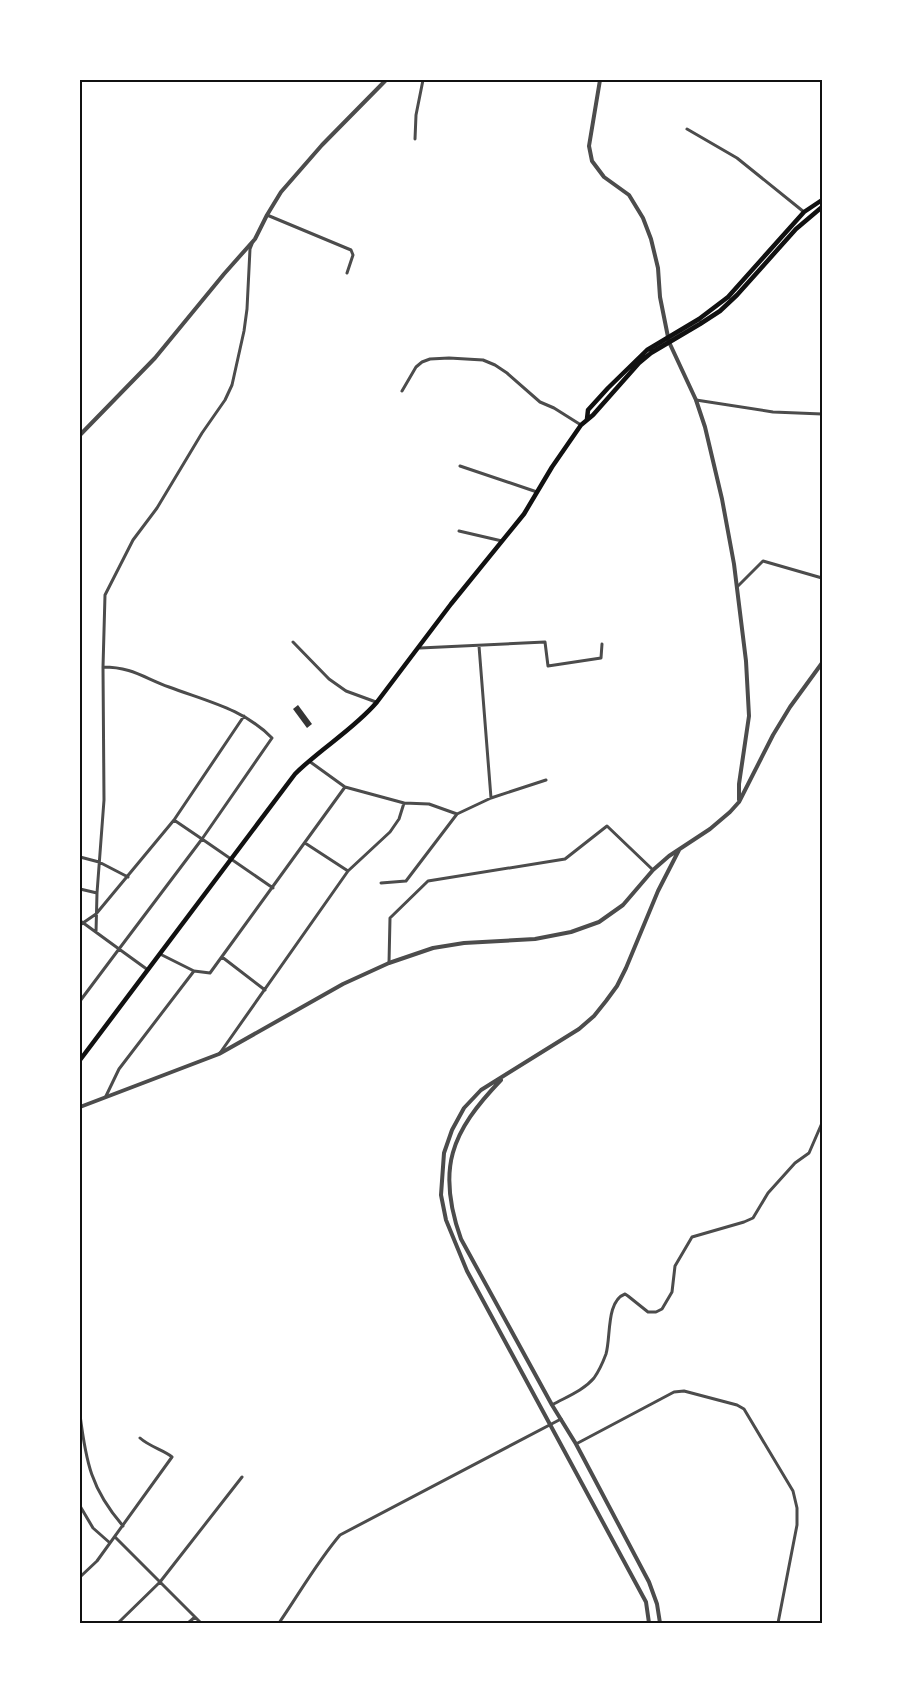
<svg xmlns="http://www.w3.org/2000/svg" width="902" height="1703" font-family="'DM Sans',sans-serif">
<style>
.building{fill:#353535}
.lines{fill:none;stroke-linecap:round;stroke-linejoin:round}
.minor{stroke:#4c4c4c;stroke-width:3}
.tertiary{stroke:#4c4c4c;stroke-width:4}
.secondary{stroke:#111;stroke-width:4.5}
.neatline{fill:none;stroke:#111;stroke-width:2}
</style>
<rect width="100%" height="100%" fill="#fff"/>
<path class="building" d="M298 705 312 724 307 728 293 709Z"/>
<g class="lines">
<path class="minor" d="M687 129 737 158 804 212
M415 139 416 115 423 80
M267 215 351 250 353 255 347 273
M402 391 416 367 422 362 430 359 449 358 483 360 495 365 507 373 540 402 554 408 581 425
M696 400 773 412 822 414
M460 466 537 492
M459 531 502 541
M738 586 763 561 822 578
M293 642 329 679 346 691 376 702
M479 646 491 798
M420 648 545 642 548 666 601 658 602 644
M103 667C132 667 144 678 169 687 206 701 244 709 272 738L202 839 273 888
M345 787 404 803 429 804 457 814 491 798 546 780
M305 843 348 871
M80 857 99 862 128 877
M381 883 406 881 457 814
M80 889 97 893
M80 925 96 914 174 820 244 716
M96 932 97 893 104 800 103 667 105 595 133 540 157 508 202 433 225 400 232 385 244 331 247 309 250 249 252 244
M160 954 194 971
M222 957 265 990
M389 963 390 918 428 881 565 859 607 826 653 870
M148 970 119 949 202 839 174 820
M80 1001 119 949 82 922
M220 1053 348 871 390 832 399 819 404 803
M106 1096 119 1069 194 971 210 973 345 787 309 761
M552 1405C566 1397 583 1391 594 1378 599 1371 603 1362 606 1354 611 1337 606 1301 625 1294L628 1296 648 1312H656L662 1309 672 1292 675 1266 692 1237 744 1222 753 1218 768 1193 795 1163 809 1153 822 1123
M80 1415C86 1462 91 1489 123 1526
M576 1444 674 1392 684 1391 737 1405 744 1409 793 1491 797 1508V1525L778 1623
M80 1506 93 1528 110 1543
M115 1537 201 1623
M80 1577 97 1561 172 1457C164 1450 150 1447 140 1438
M118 1623 160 1582 242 1477
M188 1623 195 1617
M279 1623C299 1594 317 1562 340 1535L561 1419"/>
<path class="tertiary" d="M600 80 589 146 592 161 604 177 629 195 643 218 651 239 658 268 660 297 669 342 696 400 705 427 722 499 734 564 746 661 749 716 739 784V800
M80 435 155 358 224 274 255 239 267 215 281 192 322 145 386 80
M501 1080C451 1132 436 1169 461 1239L552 1405 576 1444 649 1582 657 1604 660 1623
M80 1107 219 1054 343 984 389 963 433 948 464 943 535 939 571 932 599 922 623 905 653 870 669 856 710 829 730 812 739 802 773 735 790 707 822 663
M649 1623 646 1602 467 1271 446 1220 441 1195 444 1153 452 1130 464 1108 481 1090 579 1029 594 1016 606 1001 617 986 626 968 658 891 679 850"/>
<path class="secondary" d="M587 419 588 410 608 388 647 350 699 319 728 297 804 212 822 200
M80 1060 295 774C321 748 353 730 377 702L451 604 524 514 552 467 581 425 593 415 639 363 651 353 700 324 720 311 737 295 796 229 822 207"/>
</g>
<rect width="902" height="1703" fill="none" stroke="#ffffff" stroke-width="162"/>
<rect x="81" y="81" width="740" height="1541" class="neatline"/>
</svg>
